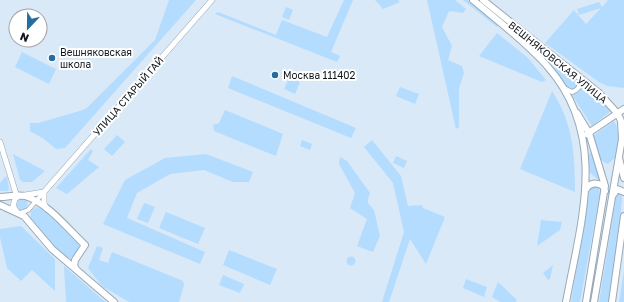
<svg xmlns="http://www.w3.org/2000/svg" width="624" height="302" font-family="'Golos Text',sans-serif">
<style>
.green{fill:#b4dcfe}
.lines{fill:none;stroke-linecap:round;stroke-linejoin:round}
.minor-casing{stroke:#9aa9b6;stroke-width:5.5}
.tertiary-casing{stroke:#9aa9b6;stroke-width:6}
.secondary-casing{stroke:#9aa9b6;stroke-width:8}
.minor{stroke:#fff;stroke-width:4}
.tertiary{stroke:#fff;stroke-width:5}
.secondary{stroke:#fff;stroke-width:6}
.poi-dot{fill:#256da1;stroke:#fff;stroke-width:1.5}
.labels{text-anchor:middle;stroke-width:4;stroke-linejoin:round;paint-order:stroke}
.poi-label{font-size:10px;fill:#11171c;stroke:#fff;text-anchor:start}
.street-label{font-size:10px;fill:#11171c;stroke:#fff}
</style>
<rect width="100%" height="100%" fill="#d9e9f7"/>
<path class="green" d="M169 0H196L65 148 56 149 44 139 30 131V123H38L83 110 88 107 155 40Z
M344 0H353L331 52 340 56 337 62 215 14 218 12 276 35 282 20 327 37Z
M375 0H398L400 2 383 9Z
M427 0H455L466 9 463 13 449 11 442 27 452 46 448 60 462 66 464 73 459 88V127L456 129Z
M463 0H468L498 25 497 27Z
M608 0H624V88L607 86 599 82 545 43 574 10 586 24 601 8 579 15 577 9 599 2 602 7Z
M286 7 293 10 289 20 282 17Z
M497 33 528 58 546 80 542 82 479 56Z
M22 52 56 69 49 84 15 67Z
M554 63 576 79 578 84 576 88 572 90 567 88 553 67Z
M232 76 356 128 351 138 228 88Z
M289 78 300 82 295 94 284 89Z
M583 85 604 102 611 111 592 126 572 95 579 92Z
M400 87 419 94 415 104 396 96Z
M552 91C573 123 575 154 575 192L520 169Z
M225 110 283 134 276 156 214 131 213 125 219 123Z
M614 121C621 131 618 147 615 158L608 164C597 161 596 146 593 136Z
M117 135 125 142 112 156 104 149Z
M302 140 312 144 310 150 300 146Z
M372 140 401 176 408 206 422 205 423 208 445 217 426 264 410 239 389 302H382L404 232 393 183 364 147Z
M91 149 93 151 88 160 99 167 67 194 56 188Z
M590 153 592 154 600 181 589 172 588 155Z
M13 154 45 171 32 182H23L20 180Z
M206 154 253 172 249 182H233L204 170 170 174 137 193 127 218 205 252 200 264 103 224 125 180 165 158Z
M396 156 407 161 404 168 393 163Z
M340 157 347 161 370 193 368 199V203L374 210 380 236 373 252 357 246 367 219 350 208 355 193 339 164Z
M5 177H7L9 189 7 191H0V183Z
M595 187 599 189 600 193 580 302H571L589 193 591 189Z
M619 193 621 194 622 198 619 235 609 302H599L616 197Z
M16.5 204a5.5 5.5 0 1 1 11 0a5.5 5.5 0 1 1-11 0Z
M144 203 155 207 148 223 137 219Z
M36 207 43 209 79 244V250L71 258H67L53 247 30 219 31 211Z
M166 212 205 228 198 244 159 228Z
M541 220 562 222 560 230 537 246Z
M21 226 55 259V291L32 270 21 281 7 268 0 237V229Z
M97 246 103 248 99 260 108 263 112 252 183 281 184 285 179 302H129L102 286 88 268Z
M229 250 277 269 270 285 223 265Z
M346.5 261a4.5 4.5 0 1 1 9 0a4.5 4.5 0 1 1-9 0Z
M553 265 550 279 548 280 543 273Z
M64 266 102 299 106 302H66Z
M624 271V302H619Z
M223 275 244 284 240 293 219 285Z
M466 279 487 287 484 297 463 288Z
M498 282 517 300 516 302H500L492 297Z"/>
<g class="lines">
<defs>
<path id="minor" d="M564 88 572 92C579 90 581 85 580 78
M20 213 28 210 44 192"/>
<path id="tertiary" d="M0 142 17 197
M44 192V203L46 208
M17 212 13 206 15 199 19 196 44 192 212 0"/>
<path id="secondary" d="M473 0C498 21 526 42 548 67 609 137 581 221 566 302
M483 0 598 92 618 114 621 121 622 139 594 302
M577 113 589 133 605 186 586 302
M587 134 624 109
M619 158 624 178
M586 189C590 183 596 182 603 186L605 191
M613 195 617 189 624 192
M0 197C8 197 17 194 25 196 48 203 68 229 85 245L75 260 74 266 76 269
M0 205 24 216 52 249 114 302
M612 302 624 216"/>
</defs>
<use href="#minor" class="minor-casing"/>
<use href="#tertiary" class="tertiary-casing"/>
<use href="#secondary" class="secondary-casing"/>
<use href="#minor" class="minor"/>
<use href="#tertiary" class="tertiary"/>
<use href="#secondary" class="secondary"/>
</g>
<g class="poi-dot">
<circle cx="52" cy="58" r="4"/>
<circle cx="275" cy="75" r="4"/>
</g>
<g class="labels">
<g class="poi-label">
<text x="60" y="56">Вешняковская<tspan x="60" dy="12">школа</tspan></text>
<text x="283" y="79">Москва 111402</text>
</g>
<g class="street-label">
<text transform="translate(558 62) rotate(39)" y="4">ВЕШНЯКОВСКАЯ УЛИЦА</text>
<text transform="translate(128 96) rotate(-49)" y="4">УЛИЦА СТАРЫЙ ГАЙ</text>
</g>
</g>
<g transform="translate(28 28) rotate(202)"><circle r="19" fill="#ffffff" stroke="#a0a2a4"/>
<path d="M0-3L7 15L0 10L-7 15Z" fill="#256da1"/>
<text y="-6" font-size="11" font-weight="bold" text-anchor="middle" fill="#11171c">N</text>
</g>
</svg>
